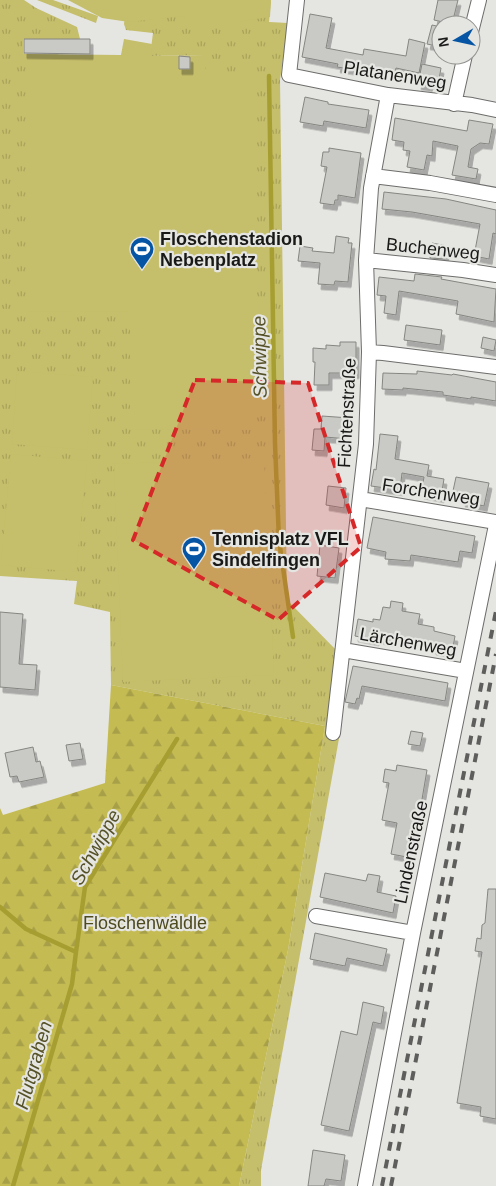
<svg xmlns="http://www.w3.org/2000/svg" width="496" height="1186" font-family="Helvetica,sans-serif">
<style>
.grass{fill:url(#grass-tufts)}
.forest{fill:url(#forest-firs)}
.garden{fill:#c5be6a}
.lines{fill:none;stroke-linecap:round;stroke-linejoin:round}
.stream{stroke:#a79e32;stroke-width:4.5}
.building{fill:#c9c9c6;stroke:#858582;filter:url(#shadow)}
.minor-casing{stroke:#6d6d6b;stroke-width:16}
.minor{stroke:#fff;stroke-width:14}
.rail{stroke:#5e5e5c;stroke-width:4;stroke-dasharray:9 9;stroke-linecap:butt}
.marked{fill:#d62828;fill-opacity:0.2;stroke:#d62828;stroke-width:4;stroke-dasharray:10 6;stroke-linejoin:round}
.labels{text-anchor:middle;stroke-width:4.5;stroke-linejoin:round;paint-order:stroke}
.street-label{font-size:18px;fill:#191918;stroke:#e5e5e2}
.poi-label{font-size:18px;font-weight:bold;fill:#191918;stroke:#e5e5e2;text-anchor:start}
.park-label{font-size:18px;fill:#4d4a1e;stroke:#e5e5e2}
.water-label{font-size:19px;font-style:italic;fill:#565227;stroke:#e5e5e2}
</style>
<defs>
<pattern id="grass-tufts" width="24" height="20" patternUnits="userSpaceOnUse" patternTransform="scale(1.25)"><rect width="24" height="20" fill="#c5be6a"/><path d="M3 7l-1-3M5 7V3M7 7l1-3M15 17l-1-3M17 17v-4M19 17l1-3" fill="none" stroke="#a9a35b"/></pattern>
<pattern id="forest-firs" width="22" height="20" patternUnits="userSpaceOnUse" patternTransform="scale(1.25)"><rect width="22" height="20" fill="#c4bb53"/><path d="M5 1l3.5 6h-7zM16 11l3.5 6h-7z" fill="#a8a048"/></pattern>
<filter id="shadow"><feDropShadow dx="3" dy="5.5" stdDeviation="0" flood-color="#0004"/></filter>
</defs>
<rect width="100%" height="100%" fill="#e5e5e2"/>
<path class="grass" d="M0 0H24L36 8 77 27 80 39H23V53L27 54V311H131V429H257V73H205V55L150 56 153 33 126 30 124 24 127 0H271L269 22 288 23 280 80 287 600 338 652 337 714 342 722 261 1170V1186H239L288 950 325 726 111 685 110 612 74 604 77 581 0 576Z
M37 0H53L98 16 96 23Z"/>
<path class="forest" d="M111 685 325 726 288 950 239 1186H0V808L3 815 105 783Z"/>
<path class="garden" d="M68 0H271L270 17 235 22H187L184 16 129 22 102 18Z
M124 39 152 44 151 56 205 55V73H257V430L130 429V312L27 311V54L121 55Z
M17 371 93 377 87 450 12 444Z
M11 454 87 461 76 572 1 565Z
M264 458 274 675 123 682 114 464Z"/>
<g class="lines">
<path class="stream" d="M269 76 275 444 279 540 293 637
M0 907 26 929 76 952 85 887 177 739
M13 1186 72 984 76 952"/>
</g>
<path class="building" d="M438 0H458L452 24 434 20Z
M310 14 332 18 326 48 363 55 364 49 406 56 409 39 425 43 419 73 396 68 394 76 337 67 338 64 302 57Z
M432 25 441 27V47L427 44Z
M24 39H90V54L24 53Z
M179 56 190 57V69H179Z
M422 64 441 68 438 85 430 83 429 86 418 84Z
M305 97 328 102V104L369 110 366 128 324 121 323 126 300 122Z
M395 118 467 131 469 120 493 124 489 144 480 143 471 149 468 167 478 169 476 179 452 175 458 146 433 141 432 156 427 155 424 170 407 167 410 151 403 150 404 142 392 140Z
M329 148 361 153 355 198 338 195V200H335L334 205 320 203 327 167 321 166 323 152H329Z
M384 192 446 199 496 210V234L493 233 489 259 474 256 480 224 412 212 382 209Z
M336 236 349 238 348 243H352L348 282 335 281 334 285 318 284 320 263 298 261 300 246 313 248 312 251 334 253Z
M432 243 447 246 445 259 430 258Z
M415 274 442 277 441 279 496 289 494 322 456 314 458 301 399 291 396 315 384 313 386 296 377 295 379 277 414 281Z
M406 325 442 330 440 345 404 340Z
M483 337 496 340 494 351 481 348Z
M340 342H356V373H329V385H314L315 362H313V348L326 349V345L340 346Z
M417 371 452 375 453 374 496 382V401L471 397V399L443 395V392L403 388V390L382 389 383 373 417 374Z
M322 416 350 418 348 439 325 437 324 451 312 450 314 429H321Z
M380 434 398 436 395 459 429 465 427 476 444 479 441 497 421 493 424 477 402 473 400 490 371 486 374 469 376 470Z
M456 477 489 483 484 506 462 501 464 493 453 491Z
M328 486 346 488 344 508 326 505Z
M373 517 475 536 472 553 460 551 458 562 411 555 410 561 385 559 386 552 367 548Z
M320 545 339 548 335 578 317 576Z
M391 601 403 603 402 611 420 614 418 624 434 627V631L455 636 452 653 433 649V647L377 638 376 640 355 636 358 619 373 622V619L380 620 383 607 390 608Z
M0 612 23 614 19 664 37 665 35 690 0 687Z
M353 666 448 683 445 701 362 686 359 699 357 698 355 704 345 702Z
M411 731 423 733 420 746 408 744Z
M80 743 83 759 69 761 66 745Z
M33 747 36 762 40 761 44 777 19 782 17 776 10 777 5 753Z
M397 765 427 770 412 858 391 854 397 823 382 820 389 783 383 782 385 769 396 771Z
M325 873 366 881 368 874 380 876 377 892 396 896 393 913 320 897Z
M488 889H496V1119L480 1116 481 1107 457 1103 482 952 475 951 477 938 481 939 482 925 485 923Z
M315 933 387 949 383 966 347 958 345 966 310 959Z
M363 1002 384 1007 381 1024 373 1022 349 1131 321 1125 341 1031 357 1035Z
M313 1150 345 1155 341 1181 326 1179 324 1186H308Z"/>
<g class="lines">
<defs>
<path id="minor" d="M297 0 289 75 388 95 472 105 496 110
M471 32 479 0
M454 104 465 55
M373 176 430 183 496 195
M366 260 463 270 496 275
M369 352 383 353 496 367
M360 499 496 522
M343 650 466 671
M333 733 366 444 369 352 366 260 371 188 388 95
M316 916 413 933
M365 1186 413 933 496 525"/>
</defs>
<use href="#minor" class="minor-casing"/>
<use href="#minor" class="minor"/>
<path class="rail" d="M382 1186 496 611
M391 1186 496 654"/>
</g>
<path class="marked" d="M195 380 308 383 361 547 278 620 133 540Z"/>
<defs>
<symbol id="stadium-pin" viewBox="-11 -11 22 30"><path d="M0 17L-7.5 6A9.5 9.5 0 1 1 7.5 6Z" fill="#0655a4" stroke="#e5e5e2"/><path d="M0-5a6.5 5 0 1 0 0 10a6.5 5 0 1 0 0-10ZM-3.5-1.8h7v3.6h-7Z" fill="#fff"/></symbol>
</defs>
<g fill-rule="evenodd">
<use href="#stadium-pin" x="128" y="235" width="28" height="38"/>
<use href="#stadium-pin" x="180" y="535" width="28" height="38"/>
</g>
<g class="labels">
<g class="street-label">
<text transform="translate(395 75) rotate(9)" y="6">Platanenweg</text>
<text transform="translate(433 249) rotate(6)" y="6">Buchenweg</text>
<text transform="translate(347 413) rotate(-87)" y="6">Fichtenstraße</text>
<text transform="translate(431 492) rotate(9)" y="6">Forchenweg</text>
<text transform="translate(408 642) rotate(10)" y="6">Lärchenweg</text>
<text transform="translate(411 852) rotate(-78)" y="6">Lindenstraße</text>
</g>
<g class="poi-label">
<text x="160" y="245">Floschenstadion<tspan x="160" dy="21">Nebenplatz</tspan></text>
<text x="212" y="545">Tennisplatz VFL<tspan x="212" dy="21">Sindelfingen</tspan></text>
</g>
<g class="park-label">
<text x="145" y="929">Floschenwäldle</text>
</g>
<g class="water-label">
<text transform="translate(259 357) rotate(-91)" y="7">Schwippe</text>
<text transform="translate(95 847) rotate(-61)" y="7">Schwippe</text>
<text transform="translate(33 1065) rotate(-74)" y="7">Flutgraben</text>
</g>
</g>
<g transform="translate(456 40) rotate(261)"><circle r="24" fill="#e5e5e2" stroke="#939391"/>
<path d="M0-4L9 19L0 12L-9 19Z" fill="#0655a4"/>
<text y="-8" font-size="14" font-weight="bold" text-anchor="middle" fill="#191918">N</text>
</g>
</svg>
